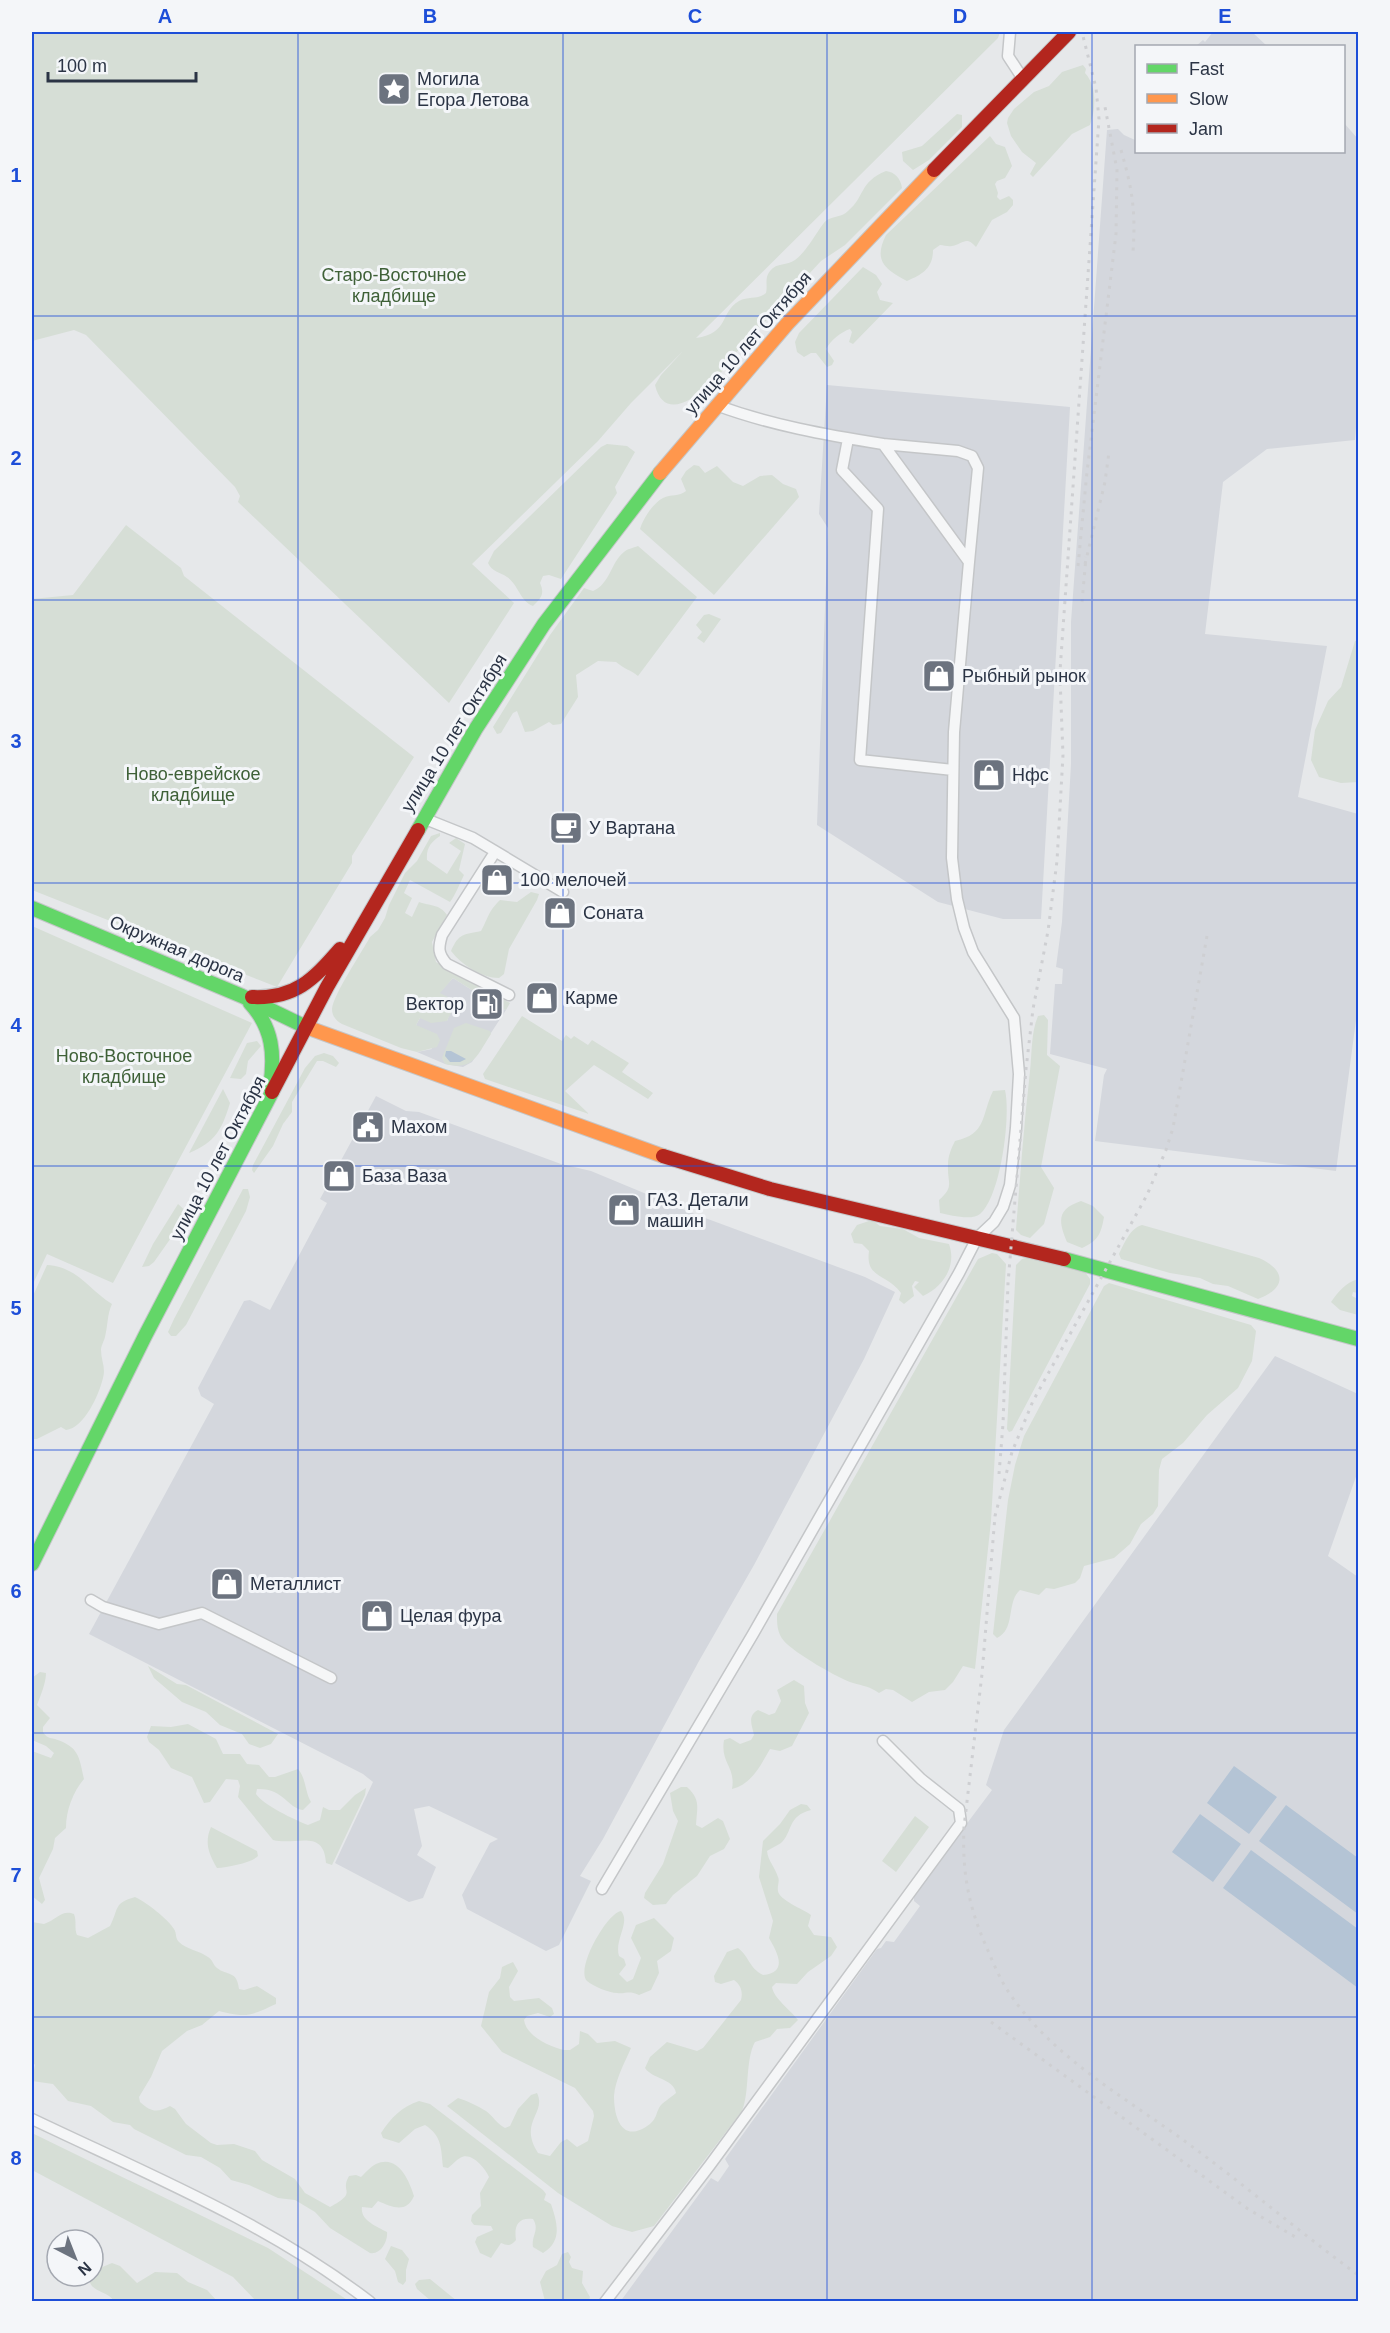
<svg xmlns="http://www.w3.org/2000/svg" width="1390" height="2333" font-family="Arial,sans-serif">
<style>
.built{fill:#d4d7dd}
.green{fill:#d6ded6}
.water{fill:#b4c4d5}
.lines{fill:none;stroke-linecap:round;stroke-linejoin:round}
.street-casing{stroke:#c4c6c8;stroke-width:13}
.fast-casing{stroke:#c4c6c8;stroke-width:16}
.slow-casing{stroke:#c4c6c8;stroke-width:16}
.jam-casing{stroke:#c4c6c8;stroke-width:16}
.street{stroke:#f5f6f7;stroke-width:10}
.fast{stroke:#63d668;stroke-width:14}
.slow{stroke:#ff974d;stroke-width:14}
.jam{stroke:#b3261e;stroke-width:14}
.rail{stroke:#cecfd2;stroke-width:3;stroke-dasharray:3 6;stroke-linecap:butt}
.grid{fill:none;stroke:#1d4ed8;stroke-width:1.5;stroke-opacity:0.55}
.labels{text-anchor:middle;stroke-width:6;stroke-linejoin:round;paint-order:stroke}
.poi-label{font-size:18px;fill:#2b3445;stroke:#f4f6f9;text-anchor:start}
.park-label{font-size:18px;fill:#3f6138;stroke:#f4f6f9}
.street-label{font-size:18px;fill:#2b3445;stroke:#f4f6f9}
.neatline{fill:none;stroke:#1d4ed8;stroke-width:2}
.grid-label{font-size:20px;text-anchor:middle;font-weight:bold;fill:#1d4ed8}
</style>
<rect width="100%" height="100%" fill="#e6e8ea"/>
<path class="built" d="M1213 32H1252L1267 46H1196L1203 40 1205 42Z
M1344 123 1358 139V402L1355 440 1267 449 1223 482 1205 634 1327 646 1298 797 1358 814V877L1356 895 1358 896V1005L1336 1171 1095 1141 1104 1075 1107 1069 1050 1054 1055 984H1062L1063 969 1056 967 1062 922 1071 764V622L1107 130 1118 129 1124 135 1135 140 1136 136V152H1344Z
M827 385 1070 407 1041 919H1003L938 902 817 825 828 528 819 514Z
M453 978 478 994 499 1001 497 1007 506 1010 472 1062 463 1067 445 1064 417 1052 432 1049 416 1025 420 1018 447 1021 450 1012 439 993Z
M376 1096 406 1111 419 1112 561 1164 591 1171 697 1215 865 1277 895 1292 864 1359 754 1565 699 1661 603 1839 580 1876 591 1881 559 1945 546 1951 467 1909 462 1895 490 1843 498 1839 429 1806 414 1809 422 1846 417 1855 436 1867 423 1898 409 1902 335 1863 373 1782 363 1774 89 1634 214 1404 201 1396 198 1388 244 1301 250 1300 270 1310 327 1203 320 1199Z
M1275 1356 1358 1394V1471L1328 1556 1358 1577V2301L620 2302 711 2178 718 2182 729 2166 725 2159 877 1949 881 1948 886 1941 894 1942 920 1906 914 1901V1894L992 1790 986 1785 1004 1730Z"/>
<path class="green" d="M32 32H1000L998 38 696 338C730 333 719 313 739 301 748 296 758 300 766 293 768 285 764 278 770 271 777 262 787 266 795 260 808 251 820 225 827 220 834 216 842 217 848 211 865 197 859 182 886 171 895 172 901 179 902 188L845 245 821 261 734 355C722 376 667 435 655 385L661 375 683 351 631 403 598 441 472 564 514 603 449 703 238 502 240 496 235 487 86 335 74 330 32 341Z
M1083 65 1086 69 1085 73C1097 86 1096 109 1090 125L1072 134 1033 177 1030 174 1036 163 1022 152 1011 136 1007 123 1008 118 1014 109 1034 92 1049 86 1062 72Z
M957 114 962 115V127L929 160 913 170 903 161 902 152 922 146Z
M990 136 996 144 1005 147 1012 166 1005 178 997 181 995 184 998 193 997 197 1000 200 1009 196 1013 200V205L1007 212 992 220 976 247C966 235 963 244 952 246 948 247 944 245 940 245L933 250C933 268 923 274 907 281 885 269 873 261 886 235Z
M863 267 876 275 882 284 877 292 880 300 893 303 853 344 849 342 852 332 850 329C841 332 831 340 826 349L834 361 832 365 827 367 816 353H811L804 357 797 352 795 342 799 333Z
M607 444 627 446 635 452 615 487 617 493 561 579 549 575 543 576 540 583C545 594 541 598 533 606 520 601 518 584 507 577 500 572 492 572 488 563L494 551 601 447Z
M694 465 699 466 705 473 717 466 733 482 743 486 760 476 772 475 783 484 796 489 799 497 714 595 640 529C643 519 653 503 663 498 671 494 679 497 686 491L681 479 686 471Z
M126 525 181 568 184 576 414 757 352 856V863L277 987 32 890V599L73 595Z
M638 546 697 597 638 676C631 670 624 669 616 662L598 661 576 675 578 697 561 724 553 725 549 722 533 731 525 732 517 711 513 713 501 733 497 734 493 727 550 635 584 588 593 591C610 584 611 562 624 552 627 549 633 548 638 546Z
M709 614 721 619 704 643 697 638 702 632 696 625 704 615Z
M1358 640V782L1341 783 1319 777 1311 760 1315 730 1328 701 1341 687 1355 641Z
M440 833V836C431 842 426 848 427 860L447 874 461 851 449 843 456 838 465 844 459 870 464 875C459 885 456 894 450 902L410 880 404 893 412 898 405 913 412 917 419 902C430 906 440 904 447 915L432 942 436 962 510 1003 506 1010 496 1007 498 1001 478 994 453 978 440 993 458 1002C455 1009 450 1013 447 1021L431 1023 420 1018 416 1025 437 1034 440 1040 437 1047 417 1052 401 1048 342 1024C337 1021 332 1017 332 1009 333 995 362 952 370 937L378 930 385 918 389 905 405 873 417 861 431 836Z
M531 892 539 894 537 900 509 949 504 974 499 978C482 978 462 965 451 951 459 933 463 935 481 931 489 917 487 913 500 900L517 902Z
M32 926 252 1023 113 1283 47 1254 32 1286Z
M1044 1015 1048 1020 1047 1055 1060 1066 1041 1167 1054 1188 1044 1224 1030 1238 1021 1235 1016 1230C1020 1177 1024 1124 1030 1071 1032 1054 1031 1032 1038 1016Z
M522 1016 562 1041 566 1035 571 1039 574 1036 588 1045 592 1040 629 1063 622 1072 653 1093 648 1099 594 1065 565 1091 589 1114 485 1079 483 1074Z
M466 1023 490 1031 491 1034C477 1055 474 1071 445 1064L442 1058 454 1028Z
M257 1041 261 1046 248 1061 246 1074 241 1079 230 1078 247 1043Z
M324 1053 333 1056 339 1063 336 1067 323 1061H317L292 1102V1112L283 1124 273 1146 254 1173 252 1170 253 1165 305 1068 315 1056Z
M223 1089 230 1103C222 1129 216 1142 189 1153Z
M1005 1090C1011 1115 1001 1196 980 1214 972 1221 950 1215 940 1213L939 1200C955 1186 947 1183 948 1165 948 1156 951 1149 955 1141 987 1134 981 1116 993 1091Z
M243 1189H248L250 1197 246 1211 186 1325 176 1336H171L168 1332 174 1319Z
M1081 1201 1093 1206 1104 1217C1101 1234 1098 1241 1082 1248L1067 1242C1058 1221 1057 1209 1081 1201Z
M178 1204 187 1212 185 1218 154 1262 149 1266 142 1267 153 1244Z
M872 1220 880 1226 903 1229 919 1238 949 1244C957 1266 943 1287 923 1296L914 1287 919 1282 915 1281 912 1286 914 1296 904 1304 899 1300 901 1293C888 1274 865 1279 869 1251L862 1244 854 1243 851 1234 857 1225Z
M1142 1225 1259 1258C1286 1270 1287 1288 1258 1299L1228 1286 1213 1284 1200 1278 1170 1273 1121 1259 1119 1254C1124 1244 1130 1228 1142 1225Z
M992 1253 997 1254 1006 1264 991 1521 975 1669 963 1666 953 1682 945 1690 929 1692 912 1702 893 1690 886 1689 879 1693C869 1686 863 1686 853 1683 839 1679 793 1652 784 1641 777 1633 777 1624 777 1614L978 1259Z
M1029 1257 1085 1272 1090 1279V1284L1012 1431 1009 1432 1007 1429 1016 1265 1022 1259Z
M47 1265C78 1267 88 1289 112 1304 107 1315 108 1325 105 1337 104 1341 101 1346 101 1350 101 1360 106 1368 103 1378 99 1395 84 1428 66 1430L61 1427 37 1439H32V1298Z
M1358 1279V1293L1353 1292 1352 1296 1358 1299V1315L1340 1310 1331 1302C1339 1291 1345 1283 1358 1279Z
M1109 1283 1251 1325 1256 1331 1252 1361 1238 1388 1207 1415 1183 1443 1162 1459 1159 1470 1158 1506 1153 1514 1141 1524 1130 1544 1114 1558 1084 1566 1080 1578 1075 1583 1054 1589 1046 1588 1039 1595 1020 1590C1006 1602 1016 1629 997 1638L993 1634 1008 1500 1015 1465 1024 1436 1104 1286Z
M148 1666 177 1684 186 1685 278 1734 271 1744 260 1748 249 1744 242 1734 220 1725 206 1712 182 1702 154 1678Z
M40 1672 46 1673C46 1682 41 1695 37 1705L50 1718 43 1727V1732C46 1737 49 1738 55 1739 79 1747 79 1756 84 1779 73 1792 66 1810 66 1828L55 1838 53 1849 39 1878 45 1900 42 1904 32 1896V1751L51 1758 54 1753 46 1746 32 1740V1678Z
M794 1680 804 1686 805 1703 809 1713 792 1746 780 1751 770 1749C760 1766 752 1784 732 1789 736 1767 720 1763 724 1740L730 1738 740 1744 751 1740 754 1735C752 1725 747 1716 758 1710L769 1715 775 1713 781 1701 777 1690Z
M188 1724 216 1739 223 1754H240L247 1764 259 1765 269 1777H275L298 1769C306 1778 305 1792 311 1802L303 1810C287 1808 284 1788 257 1789L256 1794C263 1805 295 1820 308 1825L320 1820 323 1807 329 1810H340L355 1795 366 1788 365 1795 332 1865 326 1863C324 1828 296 1846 273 1840L238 1797 240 1786 238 1780 226 1779 210 1802 204 1803 192 1777 171 1768 159 1750 149 1742 147 1737 151 1726 171 1727Z
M681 1787H687C701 1800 697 1807 696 1825L702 1828 718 1818 723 1821 730 1839 724 1849 710 1856 697 1876 673 1895 666 1904 653 1905 644 1898 645 1893 663 1864 678 1821 673 1811 670 1793Z
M801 1804 807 1805 811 1810C787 1816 793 1832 781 1843 777 1846 771 1848 767 1851 768 1861 775 1867 778 1877 780 1881 777 1886 778 1891 779 1900 803 1909 811 1915L808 1926 814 1935 831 1937 837 1947 831 1956 808 1972 797 1984 776 1983 772 1987C774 1999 790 2009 798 2020L790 2028 777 2029 770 2037 755 2042C745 2060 750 2092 742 2111L654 2226 632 2232 612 2226 558 2193 447 2106 458 2098C467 2101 478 2106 486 2111 493 2116 497 2124 505 2128L510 2126 518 2109 531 2095 537 2093C547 2113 518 2122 538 2153L550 2156 561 2142 567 2139 577 2147 588 2141 594 2116 593 2111 575 2088 502 2052 481 2026 489 1992 500 1978 502 1967 513 1962 518 1971 509 1987 510 1997 514 2001 539 1998 552 2008 554 2014 550 2017 538 2013 527 2016 524 2020C526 2036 550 2047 564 2050H570L579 2044 580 2031 588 2034 597 2043 615 2041 631 2048C625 2062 615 2080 614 2096 614 2121 624 2144 650 2124 656 2119 656 2114 659 2108 662 2102 671 2098 676 2093 673 2078 652 2079 645 2068L650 2057 667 2042 697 2051 703 2048 741 2000C743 1992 741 1985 734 1980L721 1984 715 1982 714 1976 727 1952 738 1948C750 1957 748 1967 763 1975 789 1972 777 1952 769 1938L773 1921 759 1877 763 1841 780 1824 790 1810Z
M915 1816 929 1827 896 1872 882 1861Z
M211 1827 257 1851 258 1856C251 1863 228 1867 217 1868 209 1854 204 1843 211 1827Z
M135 1897C145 1901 169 1920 174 1929 177 1934 175 1938 179 1942 186 1949 200 1951 208 1957 213 1960 213 1965 217 1968 227 1976 237 1970 239 1989L244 1990 257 1986 276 1998V2004C250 2016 247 2018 219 2011L202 2025 187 2031 162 2051 151 2077 139 2097 140 2102C151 2112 157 2113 170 2106L175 2109 186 2124 211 2143 217 2145 234 2144 255 2151 262 2160 295 2179 305 2193 330 2207C359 2191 339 2193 349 2176L356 2175 361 2177C365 2173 370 2167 376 2164 398 2154 409 2180 414 2196 406 2214 392 2207 378 2201L372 2208 362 2207C360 2220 376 2226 387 2232 388 2241 381 2255 370 2253L330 2228 315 2212 295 2200 278 2198 249 2185 231 2180 220 2168 201 2157 186 2155 134 2129 130 2125 113 2122 91 2106 68 2101 53 2084 32 2081V2071L34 2070 35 2065 32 2061V1922L44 1924C56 1920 62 1909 74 1914 77 1922 74 1928 77 1935L88 1938 110 1926C119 1909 113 1903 135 1897Z
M621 1911C631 1922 614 1940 619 1956L624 1959 626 1965 619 1974 627 1982 633 1979 641 1958 631 1938 636 1925 654 1918 674 1938 671 1951 657 1961 659 1973 651 1990 639 1995C628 1990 627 1994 617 1993 609 1993 593 1986 587 1981 575 1969 607 1913 621 1911Z
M419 2101 430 2104 543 2190 546 2194 544 2200 551 2204C557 2222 563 2241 543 2253L533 2247C531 2236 540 2230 533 2219 517 2217 514 2227 516 2240 511 2246 508 2246 501 2243L491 2258 480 2253 475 2242 477 2237 493 2230 491 2226 474 2225 471 2221 472 2215 481 2206 480 2193 489 2177C485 2168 471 2151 460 2158 456 2160 452 2165 448 2168L443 2167C441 2148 442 2136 425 2125L415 2129 399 2143 383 2138 381 2133C391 2118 401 2107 419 2101Z
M32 2133 268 2248 349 2301H256L233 2277 32 2170Z
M391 2246 402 2250 409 2259 406 2270V2281L403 2285 398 2282 395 2271 385 2259Z
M568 2252 571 2257 569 2262 572 2268 583 2271 582 2283 590 2297 589 2301H545L540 2282 546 2271 557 2265 562 2254Z
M112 2263 120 2266 137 2283 155 2272 177 2273 188 2282 207 2290 217 2301H114C107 2290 90 2293 89 2278L93 2276V2271Z
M430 2279 457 2301H431L417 2289 415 2284 419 2280Z"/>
<path class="water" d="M446 1051H451L466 1059 460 1062H450L445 1056Z
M1234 1766 1277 1797 1249 1834 1207 1803Z
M1286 1805 1358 1858V1914L1259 1841Z
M1200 1814 1241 1844 1213 1882 1172 1852Z
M1251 1850 1358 1929V1988L1223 1888Z"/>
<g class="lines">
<defs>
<path id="street" d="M1010 32 1008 56 1023 79
M848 439 842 470 878 509 860 760 953 770
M883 444 958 451 972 456 978 468 969 562
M423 818 473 838 563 892
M495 852 442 935C438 948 438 954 447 964L509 995
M91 1600 103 1607 159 1624 202 1613 331 1678
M602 1889 753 1634 959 1273 977 1238 994 1222 1003 1207 1010 1185 1016 1128 1019 1074 1014 1018 973 952 964 928 957 899 952 858 954 732 969 562 883 444C826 435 770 425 716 405
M32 2119C147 2174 268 2223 370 2302
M605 2302 710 2165 961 1823 959 1809 921 1779 883 1741"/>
<path id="fast" d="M418 830 475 730 544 624 660 473
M32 908 242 996 306 1027
M250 1003C273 1028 275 1055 270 1087
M1064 1259 1358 1339
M32 1564 145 1336 272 1092"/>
<path id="slow" d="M660 473 787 324 934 170
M306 1027 663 1156"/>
<path id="jam" d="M934 170 1069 32
M252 997C295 999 313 980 340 949
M272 1092 327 987 418 830
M663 1156 770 1189 1064 1259"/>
</defs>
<use href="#street" class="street-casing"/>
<use href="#fast" class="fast-casing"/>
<use href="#slow" class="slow-casing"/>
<use href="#jam" class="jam-casing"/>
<use href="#street" class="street"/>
<use href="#fast" class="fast"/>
<use href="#slow" class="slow"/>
<use href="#jam" class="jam"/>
<path class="rail" d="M1121 150C1132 188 1136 211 1133 251
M1085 564 1105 482 1109 452
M1078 566 1087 472 1116 234 1117 170 1105 107
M1082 602 1086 557
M1059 685 1099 119 1096 88 1082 32
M1207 936 1173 1128 1166 1150 1147 1195 1033 1401 1012 1452 995 1516 982 1674 964 1827C962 1871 968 1905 986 1946 993 1962 1000 1980 1010 1994 1054 2059 1128 2099 1190 2145 1247 2187 1301 2233 1358 2275
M999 1474 1003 1424 1008 1283 1026 1069 1033 1009 1048 931 1057 861 1063 755 1060 677
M991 2022 1248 2209 1297 2238"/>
</g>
<path class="grid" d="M298 32V2302M563 32V2302M827 32V2302M1092 32V2302M32 316H1358M32 600H1358M32 883H1358M32 1166H1358M32 1450H1358M32 1733H1358M32 2017H1358"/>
<defs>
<symbol id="sight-square" viewBox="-11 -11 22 22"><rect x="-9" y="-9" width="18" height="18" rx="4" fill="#6c737f" stroke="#f4f6f9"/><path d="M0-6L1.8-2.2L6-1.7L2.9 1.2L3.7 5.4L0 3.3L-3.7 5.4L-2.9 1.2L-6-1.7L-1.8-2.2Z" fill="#fff"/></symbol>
<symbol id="shop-square" viewBox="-11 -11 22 22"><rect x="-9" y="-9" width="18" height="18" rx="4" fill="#6c737f" stroke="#f4f6f9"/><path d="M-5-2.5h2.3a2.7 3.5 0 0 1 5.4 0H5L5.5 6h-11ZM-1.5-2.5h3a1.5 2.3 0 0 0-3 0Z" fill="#fff"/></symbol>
<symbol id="cafe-square" viewBox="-11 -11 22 22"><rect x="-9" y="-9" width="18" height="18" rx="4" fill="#6c737f" stroke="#f4f6f9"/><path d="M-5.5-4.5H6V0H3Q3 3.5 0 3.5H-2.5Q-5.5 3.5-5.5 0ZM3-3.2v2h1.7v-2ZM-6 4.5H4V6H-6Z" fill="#fff"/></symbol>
<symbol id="fuel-square" viewBox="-11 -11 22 22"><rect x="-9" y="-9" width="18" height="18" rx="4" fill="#6c737f" stroke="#f4f6f9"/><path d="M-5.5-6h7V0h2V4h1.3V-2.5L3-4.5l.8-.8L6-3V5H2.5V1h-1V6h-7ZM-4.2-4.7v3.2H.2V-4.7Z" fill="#fff"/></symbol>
<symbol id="civic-square" viewBox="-11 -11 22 22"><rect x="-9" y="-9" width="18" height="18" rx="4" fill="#6c737f" stroke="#f4f6f9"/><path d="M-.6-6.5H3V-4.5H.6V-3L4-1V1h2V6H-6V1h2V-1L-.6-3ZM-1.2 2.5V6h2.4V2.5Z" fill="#fff"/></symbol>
</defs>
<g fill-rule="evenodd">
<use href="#sight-square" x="375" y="70" width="38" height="38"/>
<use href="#shop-square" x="920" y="657" width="38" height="38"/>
<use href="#shop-square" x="970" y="756" width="38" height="38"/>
<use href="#cafe-square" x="547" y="809" width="38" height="38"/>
<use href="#shop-square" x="478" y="861" width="38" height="38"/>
<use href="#shop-square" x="541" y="894" width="38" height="38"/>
<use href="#shop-square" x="523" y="979" width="38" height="38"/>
<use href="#fuel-square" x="468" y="985" width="38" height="38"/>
<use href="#civic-square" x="349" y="1108" width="38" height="38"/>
<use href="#shop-square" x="320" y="1157" width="38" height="38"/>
<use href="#shop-square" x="605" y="1191" width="38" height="38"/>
<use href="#shop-square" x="208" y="1565" width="38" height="38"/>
<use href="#shop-square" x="358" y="1597" width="38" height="38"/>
</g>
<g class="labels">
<g class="poi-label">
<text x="417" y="85">Могила<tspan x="417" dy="21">Егора Летова</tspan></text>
<text x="962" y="682">Рыбный рынок</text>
<text x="1012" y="781">Нфс</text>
<text x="589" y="834">У Вартана</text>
<text x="520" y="886">100 мелочей</text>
<text x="583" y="919">Соната</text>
<text x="565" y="1004">Карме</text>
<text x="464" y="1010" text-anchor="end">Вектор</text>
<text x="391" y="1133">Махом</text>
<text x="362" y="1182">База Ваза</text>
<text x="647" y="1206">ГАЗ. Детали<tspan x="647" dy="21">машин</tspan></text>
<text x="250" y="1590">Металлист</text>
<text x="400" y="1622">Целая фура</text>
</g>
<g class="park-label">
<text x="394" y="281">Старо-Восточное<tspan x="394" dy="21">кладбище</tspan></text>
<text x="193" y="780">Ново-еврейское<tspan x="193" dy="21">кладбище</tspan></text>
<text x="124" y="1062">Ново-Восточное<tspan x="124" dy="21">кладбище</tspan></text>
</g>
<g class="street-label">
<text transform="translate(748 343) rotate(-49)" y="6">улица 10 лет Октября</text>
<text transform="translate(454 733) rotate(-58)" y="6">улица 10 лет Октября</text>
<text transform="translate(177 949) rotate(23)" y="6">Окружная дорога</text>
<text transform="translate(218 1158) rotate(-62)" y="6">улица 10 лет Октября</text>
</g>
</g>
<rect width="1390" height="2333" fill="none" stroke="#f4f6f9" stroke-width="66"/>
<rect x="1135" y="45" width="210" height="108" fill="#f4f6f9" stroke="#a4a8b1" stroke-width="1.5"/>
<rect x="1147" y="64" width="30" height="9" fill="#63d668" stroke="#a4a8b1" stroke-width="1.5"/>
<text x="1189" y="75" font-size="18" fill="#2b3445">Fast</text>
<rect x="1147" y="94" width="30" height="9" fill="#ff974d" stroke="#a4a8b1" stroke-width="1.5"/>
<text x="1189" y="105" font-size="18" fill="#2b3445">Slow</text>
<rect x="1147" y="124" width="30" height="9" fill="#b3261e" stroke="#a4a8b1" stroke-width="1.5"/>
<text x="1189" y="135" font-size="18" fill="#2b3445">Jam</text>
<g transform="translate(75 2258) rotate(138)"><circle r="28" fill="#f4f6f9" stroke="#a4a8b1" stroke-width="1.5"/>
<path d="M0-4.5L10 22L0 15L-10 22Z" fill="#6c737f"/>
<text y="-9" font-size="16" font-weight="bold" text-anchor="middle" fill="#2b3445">N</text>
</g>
<path d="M48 72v9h148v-9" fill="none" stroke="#2b3445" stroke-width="3"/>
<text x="57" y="72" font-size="18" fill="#2b3445" stroke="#f4f6f9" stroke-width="4.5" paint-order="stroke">100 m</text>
<rect x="33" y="33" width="1324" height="2267" class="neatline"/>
<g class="grid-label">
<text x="165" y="23">A</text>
<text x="430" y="23">B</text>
<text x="695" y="23">C</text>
<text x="960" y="23">D</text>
<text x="1225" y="23">E</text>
<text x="16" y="182">1</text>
<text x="16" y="465">2</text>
<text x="16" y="748">3</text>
<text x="16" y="1032">4</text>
<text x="16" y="1315">5</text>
<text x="16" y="1598">6</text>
<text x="16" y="1882">7</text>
<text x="16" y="2165">8</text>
</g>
</svg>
